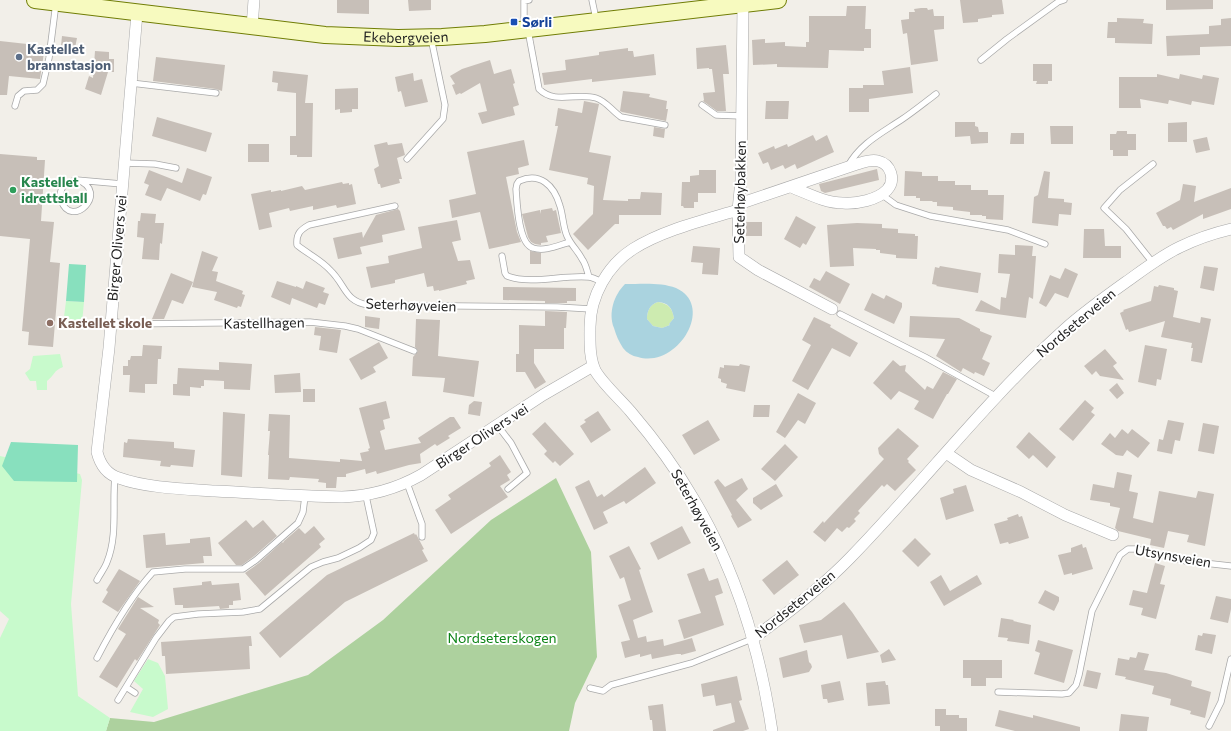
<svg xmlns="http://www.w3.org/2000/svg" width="1231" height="731" font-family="Commissioner,sans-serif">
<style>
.grass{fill:#cdebb0}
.forest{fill:#add19e}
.park{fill:#c8facc}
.pitch{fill:#88e0be}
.water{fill:#aad3df;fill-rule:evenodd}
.building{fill:#c7bfb8}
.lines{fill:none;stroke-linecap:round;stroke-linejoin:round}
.lane-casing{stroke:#a9a9a9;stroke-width:7}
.street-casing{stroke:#a9a9a9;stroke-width:12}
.secondary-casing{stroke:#707d05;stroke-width:18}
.lane{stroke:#fff;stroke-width:5.5}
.street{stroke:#fff;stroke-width:11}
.secondary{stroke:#f7fabf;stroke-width:16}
.transit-dot{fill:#1a4fb4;stroke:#fff;stroke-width:1.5}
.service-dot{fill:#5c6f8a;stroke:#fff;stroke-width:1.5}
.leisure-dot{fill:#2e9e5b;stroke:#fff;stroke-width:1.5}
.education-dot{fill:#8d6e63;stroke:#fff;stroke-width:1.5}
.labels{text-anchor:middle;stroke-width:4;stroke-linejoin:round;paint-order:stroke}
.transit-label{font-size:14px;font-weight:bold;fill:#164399;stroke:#fff;text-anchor:start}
.street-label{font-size:14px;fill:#222;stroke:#fff}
.service-label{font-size:14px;font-weight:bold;fill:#4e5e75;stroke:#fff;text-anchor:start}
.leisure-label{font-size:14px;font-weight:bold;fill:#27864d;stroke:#fff;text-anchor:start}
.education-label{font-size:14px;font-weight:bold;fill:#785e54;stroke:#fff;text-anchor:start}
.park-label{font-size:14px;fill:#0c8416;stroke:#fff}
</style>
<rect width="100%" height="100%" fill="#f2efe9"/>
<path class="grass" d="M658 302C669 304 672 308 674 318L669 324 670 325 662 328 653 326 647 319C647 311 650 304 658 302Z"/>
<path class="forest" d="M556 478 591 552 597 657 575 703 569 731H106L110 718 154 722 308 675 383 620 491 520Z"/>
<path class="park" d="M66 301 84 302 82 323 63 325Z
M60 354 63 367C53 371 55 375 47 381V390H37L36 381H30L25 373 30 369 33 356Z
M0 456 80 474 82 480 71 604 78 696 110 718 106 731H0V638L9 619 0 611Z
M148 659 158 663 165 676 168 709 153 717 130 712 143 689 134 681Z"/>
<path class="pitch" d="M69 264 86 265 84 302 66 301Z
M11 442 78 445 77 482 14 481 2 466Z"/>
<path class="water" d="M625 284C641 284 661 282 676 288 716 306 677 369 638 357 632 356 627 353 623 348 619 342 616 335 614 328 608 313 614 295 625 284ZM658 302C669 303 672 308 674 318L669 324 670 325 662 328 653 326 647 319C647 311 650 304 658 302Z"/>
<path class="building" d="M337 0H369V14L337 13Z
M408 0H431V10L409 11Z
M960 0H1002L1004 14 992 15V17L978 19V22L963 23Z
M1166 0H1213V9L1166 10Z
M847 6H866L865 29H871V48H864V51L829 50 828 68 777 67V64L753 65 752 40 765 39V43L785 42V46L806 47V42H809V16H846Z
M921 8H927L928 10 933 9 934 16H944V29L934 30 938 61 911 65 907 33 903 34 901 20 909 19V12H915L914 9Z
M1117 18 1144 19 1143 23 1153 24 1152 44 1115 43V38H1107L1108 22H1117Z
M1231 18V46L1200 47V55L1167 56 1166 36 1209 34V26L1221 25V19Z
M62 36 77 38 75 48 61 46Z
M0 41 45 46 40 79 9 76 7 95H0Z
M726 45 729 74H723L726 111H717L703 101 704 100 703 93 715 92 712 69H709V68L697 69 696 48Z
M628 48V51H633L634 57 654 54 656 75 592 82V79L544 85 542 73 566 70 565 60 599 55V52Z
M95 51 109 52V59H114V72H108L101 95 85 89 89 76 93 78Z
M156 57 225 65 222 91 216 89 153 81Z
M490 60 494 74 511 69 515 83 513 84 519 105 513 107 515 115 482 124 478 113 487 111 480 83 461 94 460 93 456 95 452 85 455 84 450 76 462 69Z
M1033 64H1052V81H1048V84H1036L1037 81H1033Z
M910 67 913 93 869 99V112H849V88H863V85H884L882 71Z
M273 71 308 75 305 103H313L312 157H297V155H290V136H296V93L277 91 278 83 272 82Z
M413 73 414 81 422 79 428 102 405 107 401 91 398 92 395 77Z
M1157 74 1179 79 1180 74 1202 79 1203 75 1219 78 1214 105 1192 101 1191 105 1169 100 1168 104 1140 99 1141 108H1119V77H1157Z
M358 88V109H352V112L340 113V109L335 110V89Z
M623 91 650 94 649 97 667 101 666 109H668L666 121 622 112 620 111Z
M584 101 599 104 589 152 611 156 603 200 628 201V199H640L641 192 662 193 661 215H619V224H615L588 250 573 234 593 214 594 186 587 184 588 178 549 170 558 126H555L558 108 582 113Z
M766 101H789L788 119H765Z
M157 117 212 133 206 152 152 136Z
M955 122H975V126L978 127 979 132H988V143L971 144 970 136 955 137Z
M1187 122V142H1168V123Z
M1050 126H1073V144H1051Z
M654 127 665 129 664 138 653 136Z
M1117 131H1127V134H1136V150H1128V156H1113V150H1110V134H1116Z
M1011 133H1024V144H1010Z
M813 135 816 141 827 135 834 152 797 169 795 164 785 169 783 165 771 170 768 162 763 164 758 153 774 146 775 149 787 144 788 147Z
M1207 137 1210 150 1196 153 1193 140Z
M524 140 529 165 518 168 519 174 506 177 517 232 521 242 489 249 480 212 452 218 449 200 476 194 467 152Z
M387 142 388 145 402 143 405 155 397 158 402 179H399L400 183 381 188 380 184H378L374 169 379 166 374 145Z
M248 144H269V162H248Z
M0 154 37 157V160H45L41 221 54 222 50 262 60 263 53 347 28 345 29 332 22 331 30 239 0 236Z
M187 168 212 177 206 195 203 194 200 201 167 188 161 201 145 195 149 185 144 183 149 170 182 183Z
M877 169 879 180 825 193 821 191 819 184Z
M699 170H716V193H698V202H694V208H684L683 206H681L682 182H690V176L699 175Z
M905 171 922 172V176H938V181H955V185H971V190H988V195H1004L1003 220 986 219V216H982V215H970V212L953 210V207L937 206V202H932L933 201H920V198H916V196H904Z
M1044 171 1050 172 1048 198 1064 199V202L1072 203 1071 215 1059 214 1058 226 1032 223 1034 197 1038 195Z
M342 182 343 184 349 183V185L352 184 356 204 337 208 336 205 313 210V206L290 211 289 208 269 213 272 227 259 230 251 194 271 190V192L281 190V191L302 186 305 190Z
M1183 184 1196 186 1194 202 1231 188V209L1203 219V214L1173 230 1171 227 1167 229 1165 226H1163L1156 213 1180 200Z
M552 208 553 211 556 210 561 233 546 236 548 242 541 243V245L535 244 531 242 528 237 522 214 540 210V214L541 210Z
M398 209 400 211 405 230 382 235 383 242 360 247 362 254 338 259 333 238 362 232 363 238 376 215Z
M141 213 156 214 155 223H164L162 244 160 243 159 260 142 259 144 238 137 237 138 221H140Z
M796 216 816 227 806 245 803 243 800 248 784 239Z
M457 220 461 240 452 242 458 261 470 260 475 279 466 281 467 284 439 291V290L434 291 433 286 427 287 424 273 395 280V283L371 288 366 267 389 263 388 256 422 248 418 227Z
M746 222H762V236H746Z
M857 223 882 224V228L898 229V233L915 234V236H918L917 259 896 258V255L880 253V250H876V249L853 248 854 266 830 267 827 225Z
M1084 229H1104L1105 246H1121V258H1083Z
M1015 245 1033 246 1032 256H1036L1033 299 1029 297 1026 318 975 311 981 300 1000 310 1001 297 1006 298 1010 274 998 273 999 254 1015 255Z
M693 246 720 248 718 275 702 274 703 263 691 262Z
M202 251 218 257 212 271 218 272 216 281 243 291 242 294 245 295 241 307 238 306 237 308 214 300 217 292 192 287Z
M530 251 541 253V264H530Z
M940 266 981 273 978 293 936 286 937 285 932 284 935 267 939 268Z
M1204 266 1218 268 1214 291 1200 288Z
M1065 268 1078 274 1068 298 1055 293 1046 307 1039 303 1050 275 1060 279Z
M826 271 850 284 840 304 809 287 814 278 820 281Z
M171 273 193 282 183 304 172 300 164 319H152Z
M277 281 296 287V286L303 289 306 281 325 288 323 292 329 294 325 305 319 303 317 308 292 298 290 305 271 297Z
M1159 285 1174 288V290L1178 291 1173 317 1200 323 1201 317 1211 319 1202 363 1191 361 1193 348H1191L1192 343 1161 337 1165 321 1129 332 1128 329 1126 330 1120 313 1124 311 1123 310 1151 301 1154 286 1158 287Z
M503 287 576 288V301H567V303H545V301L503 300Z
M872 293 884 299 886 295 902 303V307L894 324 864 310Z
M545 311 567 312 566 328H564V349H534V363L546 382 535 389 525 372H516V354H519V325L545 326Z
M365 316 380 318 379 329 365 327Z
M910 316 959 318 980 329V331L992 336 982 359 990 363 984 376 975 372 974 374 963 368 961 372 936 356 945 339 909 337Z
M814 317 831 325 830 327 858 343 850 357 832 348 808 390 792 381 811 345 802 340Z
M416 319 440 320 438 356 479 361 474 397 443 392 445 378 412 376 413 357 418 351 415 347Z
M315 327 341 330 337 353 319 350 321 336 314 335Z
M379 342 388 358 373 367 376 372 361 380 349 359Z
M143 345 162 346 161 359H158L157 384H145V393L129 392 130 375H123V366H128V360H130L131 356H142Z
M1145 345 1167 349 1161 380 1157 379 1156 386 1138 382Z
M1105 349 1117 363 1113 366 1124 380 1100 376 1096 371 1092 375 1084 366Z
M893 360 900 366 906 365 905 371 925 390 927 386 933 389 943 372 957 379 948 394H947L933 419 914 409 919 401 899 391 891 400 873 383Z
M219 362 252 364 250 390 224 389V381L204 380V386H201V388L190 387V396L173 395V384H177L178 368 219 370Z
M740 364 750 366 745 392 726 388 727 384 721 382V379L718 378 720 367 724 368V365L739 366Z
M300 373 301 392 275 393 274 375Z
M1117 383 1124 393 1117 399 1109 390Z
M303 389H315V402H303Z
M798 393 816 403 805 424 798 420 785 438 776 432Z
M1085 400 1094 408 1091 412 1095 415 1073 441 1059 429Z
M386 401 390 418 383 420 385 429 380 431 385 450 421 443 418 438 450 417H454L461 428 448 436 450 438 437 446 435 444 420 454 421 463 409 465 377 474 376 471 366 474 365 469 346 474V477H337L336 488H326V483L318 482 319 479 290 477 289 480 268 479 269 455H268L270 431H268L269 414 290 415 289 458 340 462V459L362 461 360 453 369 451 368 449 370 448 359 408Z
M474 401 482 402 480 416 468 414 469 405Z
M754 405H770L769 417H753Z
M598 411 611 430 591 443 580 426 586 422 584 420Z
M223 412 245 414 242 477 221 475Z
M708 420 720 440 694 455 682 435Z
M1168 420 1184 423 1180 441 1175 440 1172 454 1157 451 1159 439 1163 440Z
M545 422 574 454 560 466 555 461 553 463 544 454 547 451 532 434Z
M1203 423 1219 426 1214 454 1198 451Z
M898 428 919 446 907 459 909 461 908 462 916 470 895 491 887 484 884 487 882 485 858 511 860 513 854 519 856 521 849 528 847 527 842 532 837 528 825 542 813 532 823 521 824 523 884 459 879 454 878 448Z
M1122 429 1128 434 1132 429 1150 443 1138 458 1127 450 1123 456 1116 455 1101 444 1110 433 1115 438Z
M1029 432 1056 457 1047 468 1033 455 1029 459 1016 447Z
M128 439 174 442V448L195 450 193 467 171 465 170 467 160 466 161 461 123 457 124 442 127 443Z
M785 444 798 457 775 481 761 469Z
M500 455 511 472 507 475 510 480 500 486 508 497 451 534 435 510 451 499 448 495 491 466 489 463Z
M645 467 656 483 626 504 624 501 603 512 608 523 594 530 575 487 589 480 597 497 602 494 604 497Z
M1117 472 1132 475 1129 491 1138 493 1133 518 1153 523 1159 491 1196 498 1198 491 1214 494 1205 546 1187 542 1189 535 1168 531 1164 548 1150 545 1151 539 1118 531 1115 528 1120 508 1110 506V503L1090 500 1093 484 1114 488Z
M742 478 748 489 736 500 752 520 738 528 731 516 732 515 714 482 718 479 725 487Z
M776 484 783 496 761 510 753 503V498Z
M966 485 974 511 946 520 940 498 954 493 953 489Z
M1018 514 1019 517 1022 516 1029 538 1009 544 1008 542 1000 544 994 524 1008 520 1007 518Z
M246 520 253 528 263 520 277 536 253 557 242 565H236L218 543Z
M314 526 325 539 319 544 321 547 265 596 245 573 259 563 282 542 283 543 284 541 299 528 305 534Z
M682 526 691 543 658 560 650 543Z
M165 533 166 545 190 543V539L210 537 212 556H203L204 563 146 568 143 535Z
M414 533 415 535 416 534 424 549 422 550 428 561 345 602 280 658 259 633 327 575Z
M915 538 931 554 918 567 902 551Z
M1082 544 1083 548 1086 547 1093 569 1072 575V573L1064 575 1058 555 1071 552V548Z
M629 546 641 569 639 570 653 612 633 620 638 638 646 636 647 642 663 639 664 646 692 638 696 651 681 655V654H677L652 659 651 654 640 657V654L625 658 621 642 630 640 618 605 631 600 624 577 620 579 609 556Z
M787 560 799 575 774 595 762 580Z
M1155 563 1165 566 1160 584 1165 585 1156 619 1141 615 1143 608 1129 605 1133 590 1147 593Z
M704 568 709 581 718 578 723 593 715 596 724 625 684 639 678 620 701 613 687 574Z
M119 569 140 581 118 612 102 602 108 592 106 590Z
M941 575 950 591 977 575 982 584 944 606 930 582Z
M211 581 212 585 239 583 241 600 233 601V605H229V608L220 609 219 606 187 608H183V605H175L173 588 202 585V582Z
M1045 590 1059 597V601L1054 611 1038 603Z
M1216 596 1231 599V609L1228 623 1210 619Z
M138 597 154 607 140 608 159 620 158 623 160 625 137 661 135 659 117 688 99 677 126 634 118 629Z
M844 602 852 612 879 652 847 659 842 635 804 643 799 625 821 620Z
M1001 618 1014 620 1013 621 1031 625 1029 644 1007 641 1008 638 998 637Z
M1203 633 1216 635 1212 654 1195 650 1198 635 1202 636Z
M251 636 252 646H249L250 669 166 674 165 656H162L161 642Z
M1038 640 1073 650 1064 683 1034 674 1040 653 1035 651Z
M889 649 896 660 882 663 880 655Z
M807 650 809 662 811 664 812 667 809 672 783 678 779 658Z
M1138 652 1149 654 1144 670 1166 673 1192 681 1191 686 1211 692 1205 718 1190 714 1191 711 1170 705 1171 699 1152 694 1154 686 1125 679 1126 677 1115 675 1118 658 1129 660 1130 657 1136 658Z
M963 660H1002V678H986V686H971V678H963Z
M1087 670 1101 673 1097 689 1083 686Z
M737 676 742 700 739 701 749 729 743 731H713V730L735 722 731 703 716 706 714 695 703 697 701 684Z
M840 681 844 700 828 703 827 699H823L821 685Z
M885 681 886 685H888L890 704 868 706 866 683Z
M663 704 666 731H653L652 720H650L648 706Z
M935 709H946V715H959V718H967V731H940V726H935Z
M999 710 1033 718V715L1080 727V731H1015L995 726Z
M1121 714 1149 717 1147 731H1119Z"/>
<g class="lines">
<defs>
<path id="lane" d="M592 0 596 19
M524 28V1L529 0
M528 30 539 89C555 105 577 92 596 98 606 101 612 111 621 117L665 125
M981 60 1007 39 1058 2 1064 0
M131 83 216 93
M702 105 716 115 741 116
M15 106 18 96 24 91 37 90 43 84 49 58 56 3
M407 159 443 119 445 105 431 38
M124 163 155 164 176 168
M848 166C860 144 880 134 901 120 913 112 924 103 936 94
M77 180C111 191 71 231 61 200 59 193 61 188 66 183L77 180 122 184
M881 194 896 205 930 216 1008 230 1045 244
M395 206 309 225C300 230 296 234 297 245 308 254 321 260 330 270 346 285 344 301 368 305L557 307 591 309
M570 242C559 245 545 252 533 248 518 244 517 202 516 189L517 184 519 181C540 172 554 185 560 206 563 215 563 227 567 236 571 245 578 251 582 259 586 264 587 271 589 277
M502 256 505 273 507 276C532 285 561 275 588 277 592 277 598 280 602 282
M1153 263 1126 229 1104 208 1120 190 1153 164
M840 314 925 357 997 397
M111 321 128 324 310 322 345 326 358 329 414 351
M498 426 511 443 527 473 508 489
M407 483 422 524V537
M97 580C100 574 105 568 107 562 118 535 112 504 115 476
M97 658C112 629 131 596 153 572L185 569H243L256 560 298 523 303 512 305 496
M126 687 135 693
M590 688 603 691 611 685 692 663 752 639
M998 692 1062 694 1069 693 1076 685 1079 675 1092 611 1120 555 1128 549H1136L1186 561 1231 566
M118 700 156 638 169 621 174 617 198 614 243 612 260 609 311 567 323 562 338 558 359 548 371 540 374 533 366 496
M1209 726 1221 702 1231 659"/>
<path id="street" d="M743 4 741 180 738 210 739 257 758 270 832 309
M137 13 109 348 97 452C100 464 106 474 119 478 146 488 186 489 215 491 257 493 300 496 342 497 371 496 396 489 421 475L543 395 593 366
M252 27 254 0
M739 204 857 164C864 162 871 159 878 161 891 164 896 180 887 190 877 200 857 204 843 203 825 203 807 193 791 187
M738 210C705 220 663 230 633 249 608 265 590 296 590 327 590 341 589 359 596 372 605 386 620 399 631 412 654 439 675 467 693 498 735 568 760 650 772 731
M946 453 971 470 1021 492 1065 515 1113 535
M752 639C787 614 820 589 850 558 923 483 987 399 1065 329 1084 312 1105 297 1126 282 1143 270 1161 256 1180 247 1196 239 1214 233 1231 229"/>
<g id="secondary">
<path id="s1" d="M35 0 325 35 398 38 442 37 485 34 778 0"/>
</g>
</defs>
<use href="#lane" class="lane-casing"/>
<use href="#street" class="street-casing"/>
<use href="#secondary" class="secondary-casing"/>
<use href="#lane" class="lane"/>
<use href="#street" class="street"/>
<use href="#secondary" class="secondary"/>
</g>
<rect class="transit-dot" x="510" y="18" width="8" height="8" rx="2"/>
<circle class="service-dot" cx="19" cy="57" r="4"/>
<circle class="leisure-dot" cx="13" cy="190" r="4"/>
<circle class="education-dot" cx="50" cy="323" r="4"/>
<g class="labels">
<g class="transit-label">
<text x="522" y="27">Sørli</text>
</g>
<g class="street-label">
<text dy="5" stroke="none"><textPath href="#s1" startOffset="373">Ekebergveien</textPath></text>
<text transform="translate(740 192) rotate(-89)" y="5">Seterhøybakken</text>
<text transform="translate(117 248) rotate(-85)" y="5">Birger Olivers vei</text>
<text transform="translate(411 305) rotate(2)" y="5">Seterhøyveien</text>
<text transform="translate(264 323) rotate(-1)" y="5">Kastellhagen</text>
<text transform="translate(1076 323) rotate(-40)" y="5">Nordseterveien</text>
<text transform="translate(482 436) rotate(-33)" y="5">Birger Olivers vei</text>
<text transform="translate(697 510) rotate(61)" y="5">Seterhøyveien</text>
<text transform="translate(1173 556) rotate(10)" y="5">Utsynsveien</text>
<text transform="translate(795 604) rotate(-39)" y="5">Nordseterveien</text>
</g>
<g class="service-label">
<text x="27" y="54">Kastellet<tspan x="27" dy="16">brannstasjon</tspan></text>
</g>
<g class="leisure-label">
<text x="21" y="187">Kastellet<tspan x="21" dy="16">idrettshall</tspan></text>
</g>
<g class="education-label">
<text x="58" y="328">Kastellet skole</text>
</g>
<g class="park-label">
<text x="502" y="643">Nordseterskogen</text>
</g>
</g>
</svg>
